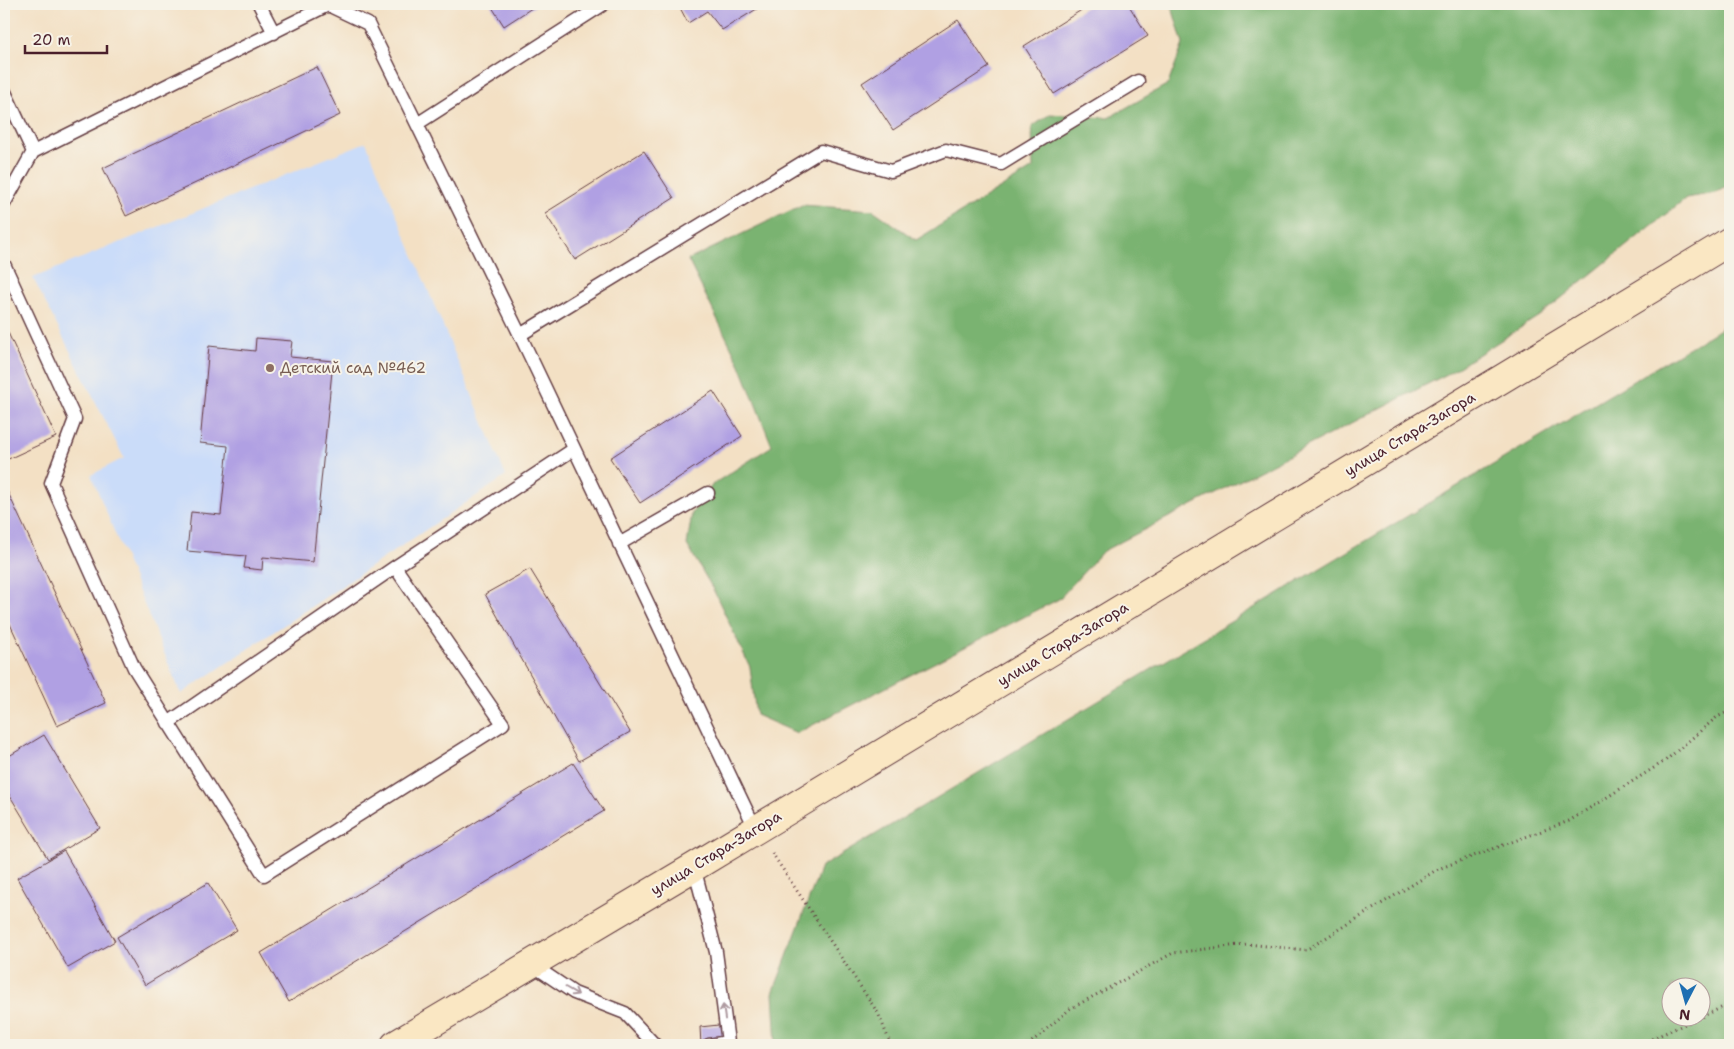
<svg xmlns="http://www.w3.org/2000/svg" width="1734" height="1049" font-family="'Shantell Sans',sans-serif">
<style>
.built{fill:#cadcf9}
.forest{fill:#7ab371;stroke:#62694e;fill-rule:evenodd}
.building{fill:#b0a0e3}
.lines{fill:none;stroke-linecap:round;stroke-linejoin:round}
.service-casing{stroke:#633c42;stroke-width:15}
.secondary-casing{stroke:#633c42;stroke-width:30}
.path{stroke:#633c42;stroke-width:3;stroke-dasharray:1 4;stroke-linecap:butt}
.service{stroke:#fff;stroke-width:12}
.secondary{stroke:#fae7c3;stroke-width:28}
.oneway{stroke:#ae9aa0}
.education-dot{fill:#8d6e63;stroke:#f7f3e8;stroke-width:2}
.labels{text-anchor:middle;stroke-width:4;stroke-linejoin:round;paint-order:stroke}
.education-label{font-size:15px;fill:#785e54;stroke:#f7f3e8;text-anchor:start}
.street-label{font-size:15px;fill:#4a1f2b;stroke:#f7f3e8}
</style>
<rect width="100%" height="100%" fill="#f7f3e8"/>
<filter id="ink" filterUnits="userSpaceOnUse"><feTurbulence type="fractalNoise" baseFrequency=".02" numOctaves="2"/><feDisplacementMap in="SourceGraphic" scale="10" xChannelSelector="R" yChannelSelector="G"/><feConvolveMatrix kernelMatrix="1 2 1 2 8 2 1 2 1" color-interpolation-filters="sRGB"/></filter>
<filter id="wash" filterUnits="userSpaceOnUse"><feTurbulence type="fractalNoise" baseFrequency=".0096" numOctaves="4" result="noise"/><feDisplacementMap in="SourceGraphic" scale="20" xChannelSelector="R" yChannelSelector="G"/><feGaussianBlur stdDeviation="1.12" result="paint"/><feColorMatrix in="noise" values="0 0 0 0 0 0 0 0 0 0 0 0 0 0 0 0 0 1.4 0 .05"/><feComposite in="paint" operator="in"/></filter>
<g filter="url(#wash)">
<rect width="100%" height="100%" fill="#f3e0c4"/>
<path class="built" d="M366 142 506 476 181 694 91 475 124 458 33 278Z"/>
<path class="forest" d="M1171 4H1730V184L1716 193 1686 198 1539 316 1451 372 1103 551 1059 599 797 733 756 715 750 667 713 589 687 545 692 513 713 484 772 446 740 365 688 260 802 205 873 210 916 240 1033 168 1032 127 1050 114 1108 118 1168 84 1183 44Z
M1730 323V1045H776L773 993 821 867ZM1672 986H1702V1016H1672Z"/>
<g id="blocks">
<path class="building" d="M490 4H538L504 26Z
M678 4H765L722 30 707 11 688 23Z
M1091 4H1128L1148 36 1054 94 1024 46Z
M958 20 989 67 893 130 862 83Z
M317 67 340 115 126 216 103 168Z
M644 151 674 198 575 260 545 213Z
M4 324 56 437 4 461Z
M256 338 292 341 290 357 333 361 313 562 263 557 262 570 244 568 246 556 187 551 191 512 221 515 228 446 200 443 209 346 255 351Z
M713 391 742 436 640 503 610 458Z
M4 484 106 703 57 726 4 611Z
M530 569 630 732 579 761 485 594Z
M44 735 100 828 48 859 4 786V759Z
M573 763 604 811 289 1002 261 953Z
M64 851 115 941 68 968 17 878Z
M208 883 237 930 145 985 117 937Z
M728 1024 730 1045H701L700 1027Z"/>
</g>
</g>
<g filter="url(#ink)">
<use href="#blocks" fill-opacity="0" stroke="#633c42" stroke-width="1"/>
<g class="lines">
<defs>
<path id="service" d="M259 4 274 33
M4 90 33 152
M417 124 604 4
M4 204 33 152 328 5 368 24 520 335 756 830
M4 264 75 419 51 483 134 668 264 875 503 724 395 567
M520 335 821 151 891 171 946 150 1001 164 1138 81
M619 544 708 493
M168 723 395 567 574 449
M694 867 716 952 728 1042 709 1045
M531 964 574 993 625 1013 655 1045"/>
<path id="secondary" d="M395 1045 694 867 1730 241"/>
</defs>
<use href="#service" class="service-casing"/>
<use href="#secondary" class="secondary-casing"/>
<path class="path" d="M772 853 878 1013 891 1045
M1028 1045 1070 1009 1173 953 1247 944 1306 950 1438 869 1569 821 1665 761 1717 717 1730 711
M1638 1045 1730 1004"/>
<use href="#service" class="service"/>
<use href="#secondary" class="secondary"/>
</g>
<defs><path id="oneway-shaft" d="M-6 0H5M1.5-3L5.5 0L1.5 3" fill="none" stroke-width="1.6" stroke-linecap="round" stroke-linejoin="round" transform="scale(1.25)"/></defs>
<g class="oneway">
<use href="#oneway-shaft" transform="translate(572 991) rotate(30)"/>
<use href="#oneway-shaft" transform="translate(724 1012) rotate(-98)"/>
</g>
</g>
<circle class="education-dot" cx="270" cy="368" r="5"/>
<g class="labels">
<g class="education-label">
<text x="280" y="373">Детский сад №462</text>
</g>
<g class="street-label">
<text transform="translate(1410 434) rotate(-31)" y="5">улица Стара-Загора</text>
<text transform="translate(1063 644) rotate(-31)" y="5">улица Стара-Загора</text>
<text transform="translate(716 853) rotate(-31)" y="5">улица Стара-Загора</text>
</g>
</g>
<rect width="1734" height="1049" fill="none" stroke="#f7f3e8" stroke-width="20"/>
<g transform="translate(1686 1002) rotate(186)"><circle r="24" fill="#f7f3e8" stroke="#b29e9c"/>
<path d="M0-4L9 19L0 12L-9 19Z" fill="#1f6fb2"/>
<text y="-8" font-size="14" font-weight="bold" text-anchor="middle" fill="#4a1f2b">N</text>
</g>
<path d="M25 45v8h82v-8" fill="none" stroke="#4a1f2b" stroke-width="2.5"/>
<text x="32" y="45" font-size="15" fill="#4a1f2b" stroke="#f7f3e8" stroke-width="4" paint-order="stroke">20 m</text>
</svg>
